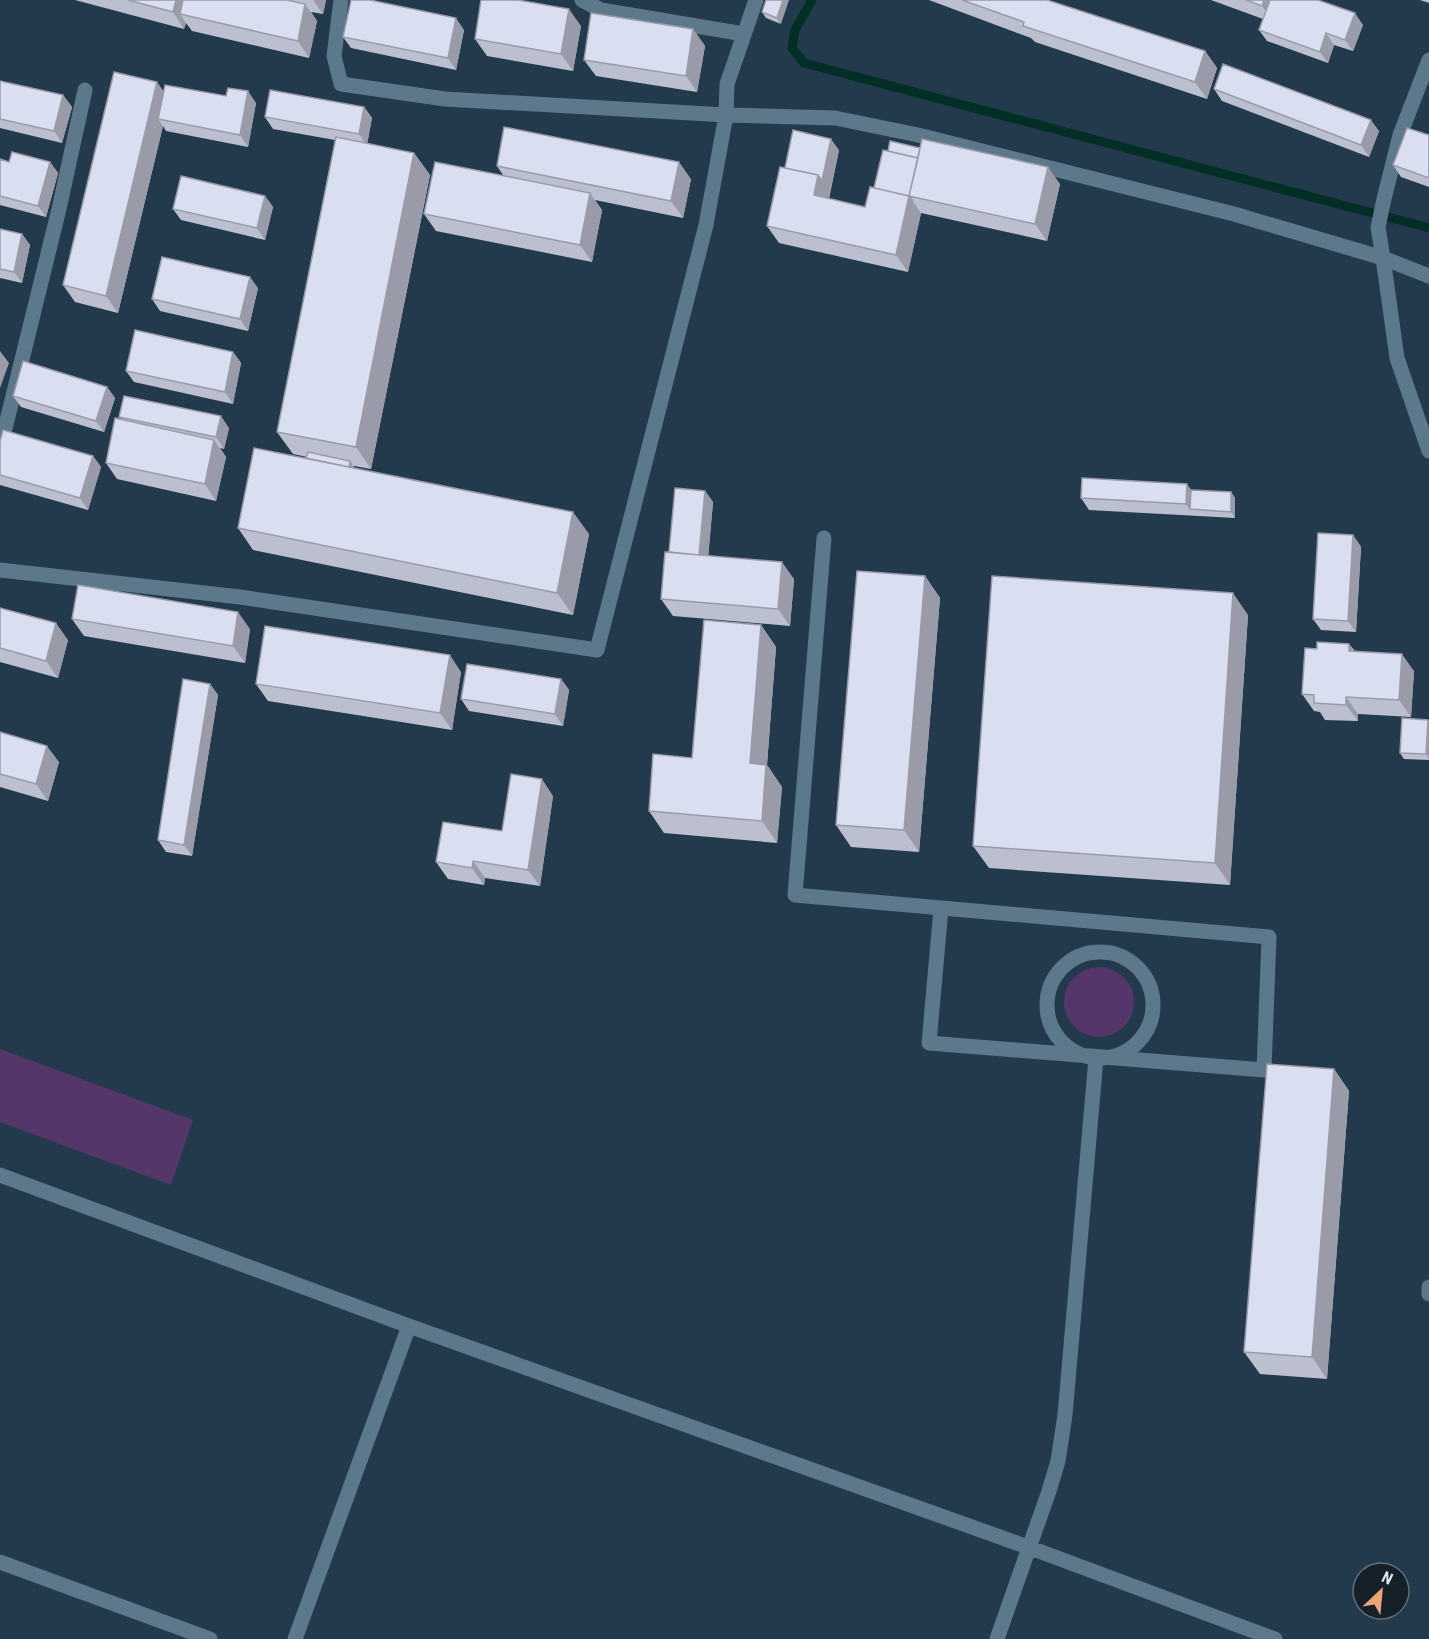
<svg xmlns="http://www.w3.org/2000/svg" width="1429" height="1639" font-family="'Roboto Condensed',sans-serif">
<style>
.green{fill:#54366b}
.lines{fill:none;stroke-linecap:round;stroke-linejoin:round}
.stream{stroke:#012f25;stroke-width:9}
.minor{stroke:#5d778b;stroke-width:15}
.wall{fill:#bbbfcf}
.shaded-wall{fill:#999ba9}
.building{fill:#dadef1;stroke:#999ba9;stroke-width:1.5}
</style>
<rect width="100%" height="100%" fill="#223a4c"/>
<path class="green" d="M1064 1002a35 35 0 1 1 70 0a35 35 0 1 1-70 0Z
M0 1049 193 1120 171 1185 0 1122Z"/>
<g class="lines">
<path class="stream" d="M812 0 795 30 792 48 804 63 1429 228"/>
<path class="minor" d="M341 0 334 56 341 84 445 99 726 115 835 118 918 135 1234 214 1383 258 1378 227 1384 199 1400 135 1429 60
M582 0 601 10 744 34
M1429 276 1383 258 1397 358 1429 451
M0 449 59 209 85 90
M824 538 795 895 1269 937 1264 1070 929 1043 941 909
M0 570 240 597 597 650 706 225 726 115 727 84 756 0
M1047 1005a53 53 0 1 1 106 0a53 53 0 1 1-106 0Z
M0 1175 409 1326 1028 1547 1275 1639
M1429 1287V1294
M0 1562 210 1639
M295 1639 409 1326
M997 1639 1049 1491 1058 1461 1065 1415 1096 1058"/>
</g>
<path class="wall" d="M75 0H287L291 1 290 0H326L323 14 311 12 317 21 309 58 192 31 186 23 184 29Z
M766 0 781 24 766 18 762 12Z
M929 0H1047L1205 51 1217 68 1207 99 1035 42 1031 38Z
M1211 0H1318L1363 25 1353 51 1334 45 1328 63 1267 41 1259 30 1263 19Z
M1420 0H1429V3Z
M581 26 573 71 487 56 475 39Z
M693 29 705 46 697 92 596 76 584 60Z
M464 30 456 70 351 48 343 37Z
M0 81 63 95 72 107 62 143 0 128Z
M1214 89 1379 131 1369 157 1222 101Z
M163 91 256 103 248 147 166 131 163 126 118 313 75 302 63 285Z
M364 107 372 118 367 143 414 153 430 175 371 469 354 466V468L589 534 573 615 253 550 238 528 306 458 307 457 293 454 277 432 335 140 273 129 265 117Z
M1429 135V187L1401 177 1393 165Z
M839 150 829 199 865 207 874 188 1060 184 1047 241 921 213 908 272 779 243 767 226 785 168Z
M0 159 9 162H50L58 173 46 217 0 205Z
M497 166 691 179 683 218 595 200 602 210 592 262 436 231 424 214 503 175Z
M265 196 273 207 265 240 181 220 173 209Z
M0 229 22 234 30 245 22 283 0 278Z
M258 288 248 331 160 311 152 299Z
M233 352 241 363 233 404 134 382 126 371Z
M107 387 115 398 104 432 21 407 13 396Z
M119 417 229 428 224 449 220 448 226 457 216 501 117 479 106 463 121 419Z
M0 441 93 456 101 467 88 510 0 485Z
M1191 490 1231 492 1235 498V518L1089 510 1081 498Z
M705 491 713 502 708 556 794 579 790 626 673 616 661 599 669 552Z
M1353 535 1361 547 1356 632 1321 630 1313 619Z
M925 576 940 598 919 852 851 847 836 825Z
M0 608 68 640 58 678 0 662Z
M1248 615 1230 885 989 868 973 846Z
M72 619 250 629 245 663 84 636Z
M761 625 776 647 767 765 782 787 777 843 664 833 649 811 692 758Z
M1349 644 1355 651 1414 671 1411 717 1358 714V721L1325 720 1320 712 1314 711 1302 694 1317 649Z
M461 672 452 730 268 701 256 684Z
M561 679 569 690 563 726 469 711 461 699Z
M210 684 218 695 192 856 166 852 158 840Z
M1428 720 1429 722V760L1404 759 1400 753Z
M0 732 59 762 48 801 0 787Z
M553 796 540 886 485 878 484 885 448 879 436 862 502 831Z
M1334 1069 1349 1091 1327 1379 1260 1374 1244 1352Z"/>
<path class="shaded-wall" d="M176 0H192L180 14 186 23 184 29 173 12Z
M313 0H326L323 14Z
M783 0H789L781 24 777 18Z
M1264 0H1282L1274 23 1262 6Z
M305 4 317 21 309 58 298 41Z
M569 9 581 26 573 71 561 54Z
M1355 13 1363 25 1353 51 1345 40Z
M456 18 464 30 456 70 448 58Z
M693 29 705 46 697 92 686 76Z
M1326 33 1334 45 1328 63 1320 52Z
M1205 51 1217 68 1207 99 1195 82Z
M157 82 169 99 158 119 163 126 118 313 106 296Z
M248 91 256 103 248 147 240 135Z
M63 95 72 107 62 143 54 131Z
M364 107 372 118 367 146 359 134Z
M1371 120 1379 131 1369 157 1361 145Z
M831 139 839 150 826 212 814 195 818 175Z
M414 153 430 175 371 469 356 447Z
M50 162 58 173 46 217 38 206Z
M679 162 691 179 683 218 671 201Z
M1048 167 1060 184 1047 241 1035 224Z
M590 193 602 210 592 262 580 245Z
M265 196 273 207 265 240 257 228Z
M909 196 921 213 908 272 896 255Z
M22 234 30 245 22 283 14 272Z
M250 277 258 288 248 331 240 319Z
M0 351 9 363 0 388Z
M233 352 241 363 233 404 225 392Z
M107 387 115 398 104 432 96 421Z
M221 416 229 428 224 449 216 437Z
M214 440 226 457 216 501 205 484Z
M93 456 101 467 88 510 80 498Z
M350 461 354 467 351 486 347 481Z
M1187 484 1195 495 1190 509 1194 515 1186 504Z
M705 491 713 502 707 572 699 560Z
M1231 492 1235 498V518L1231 512Z
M573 512 589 534 573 615 557 593Z
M1353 535 1361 547 1356 632 1348 621Z
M782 562 794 579 790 626 778 609Z
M925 576 940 598 919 852 904 830Z
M1233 593 1248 615 1230 885 1215 863Z
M238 612 250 629 245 663 233 646Z
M56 623 68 640 58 678 46 661Z
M761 625 776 647 767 765 782 787 777 843 762 821 750 763Z
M1349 644 1361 661 1349 651Z
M1402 654 1414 671 1411 717 1399 700Z
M450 655 461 672 452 730 440 713Z
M561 679 569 690 563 726 555 714Z
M210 684 218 695 192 856 184 845Z
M1346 697 1358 714V721L1346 705Z
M1428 720 1429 722V759L1426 754Z
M47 746 59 762 48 801 36 784Z
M542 779 553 796 540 886 528 870Z
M473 861 485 878 484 885 472 868Z
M1334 1069 1349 1091 1327 1379 1312 1357Z"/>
<path class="building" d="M128 0H176L173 12Z
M183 0H287L305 4 298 41 180 14Z
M351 0H370L456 18 448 58 343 37Z
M481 0H518L569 9 561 54 475 39Z
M766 0H783L777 18 762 12Z
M962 0H1047L1205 51 1195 82 1023 26 1024 22Z
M1246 0H1264L1262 6Z
M1270 0H1318L1355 13 1345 40 1326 33 1320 52 1259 30Z
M591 13 693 29 686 76 584 60Z
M1223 64 1371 120 1361 145 1214 89Z
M114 72 157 82 106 296 63 285Z
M0 81 63 95 54 131 0 119Z
M165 85 226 96 228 88 248 91 240 135 158 119Z
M270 90 364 107 359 134 265 117Z
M504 127 679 162 671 201 497 166Z
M1407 128 1429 135V178L1393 165Z
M793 130 831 139 822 181 818 175 785 168Z
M336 137 414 153 356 447 277 432Z
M922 139 1048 167 1035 224 909 196Z
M890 141 920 148 918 158 888 151Z
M883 150 918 158 909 196 913 201 909 196 874 188Z
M12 152 50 162 38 206 0 196V159L9 162Z
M435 162 590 193 580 245 424 214Z
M780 167 818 175 814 195 865 207 870 187 909 196 896 255 767 226Z
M181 176 265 196 257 228 173 209Z
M0 229 22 234 14 272 0 269Z
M162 257 250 277 240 319 152 299Z
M135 330 233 352 225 392 126 371Z
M23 361 107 387 96 421 13 396Z
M124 396 221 416 216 437 119 417Z
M115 418 214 440 205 484 106 463Z
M3 430 93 456 80 498 0 475V441Z
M254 448 573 512 557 593 238 528Z
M308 452 350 461 349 467 306 458Z
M1082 478 1187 484 1186 504 1081 498Z
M675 488 705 491 699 555 669 552Z
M1191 490 1231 492V512L1190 509Z
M1318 533 1353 535 1348 621 1313 619Z
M665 552 782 562 778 609 661 599Z
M857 571 925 576 904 830 836 825Z
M992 576 1233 593 1215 863 973 846Z
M78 585 238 612 233 646 72 619Z
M0 608 56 623 46 661 0 648Z
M704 620 761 625 750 763 766 765 762 821 649 811 653 754 692 758Z
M265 626 450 655 440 713 256 684Z
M1317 642 1349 644V651L1402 654 1399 700 1346 697V705L1314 703V695L1302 694 1305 648 1317 649Z
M467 664 561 679 555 714 461 699Z
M183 679 210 684 184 845 158 840Z
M1402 718 1428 720 1426 754 1400 753Z
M0 732 47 746 36 784 0 774Z
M511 774 542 779 528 870 473 861 472 868 436 862 443 822 502 831Z
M1267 1064 1334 1069 1312 1357 1244 1352Z"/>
<g transform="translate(1381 1591) rotate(26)"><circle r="28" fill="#152028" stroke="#637079" stroke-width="1.5"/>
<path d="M0-4.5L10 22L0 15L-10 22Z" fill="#efa378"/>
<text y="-9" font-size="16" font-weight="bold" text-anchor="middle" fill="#d9e7f2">N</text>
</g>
</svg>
